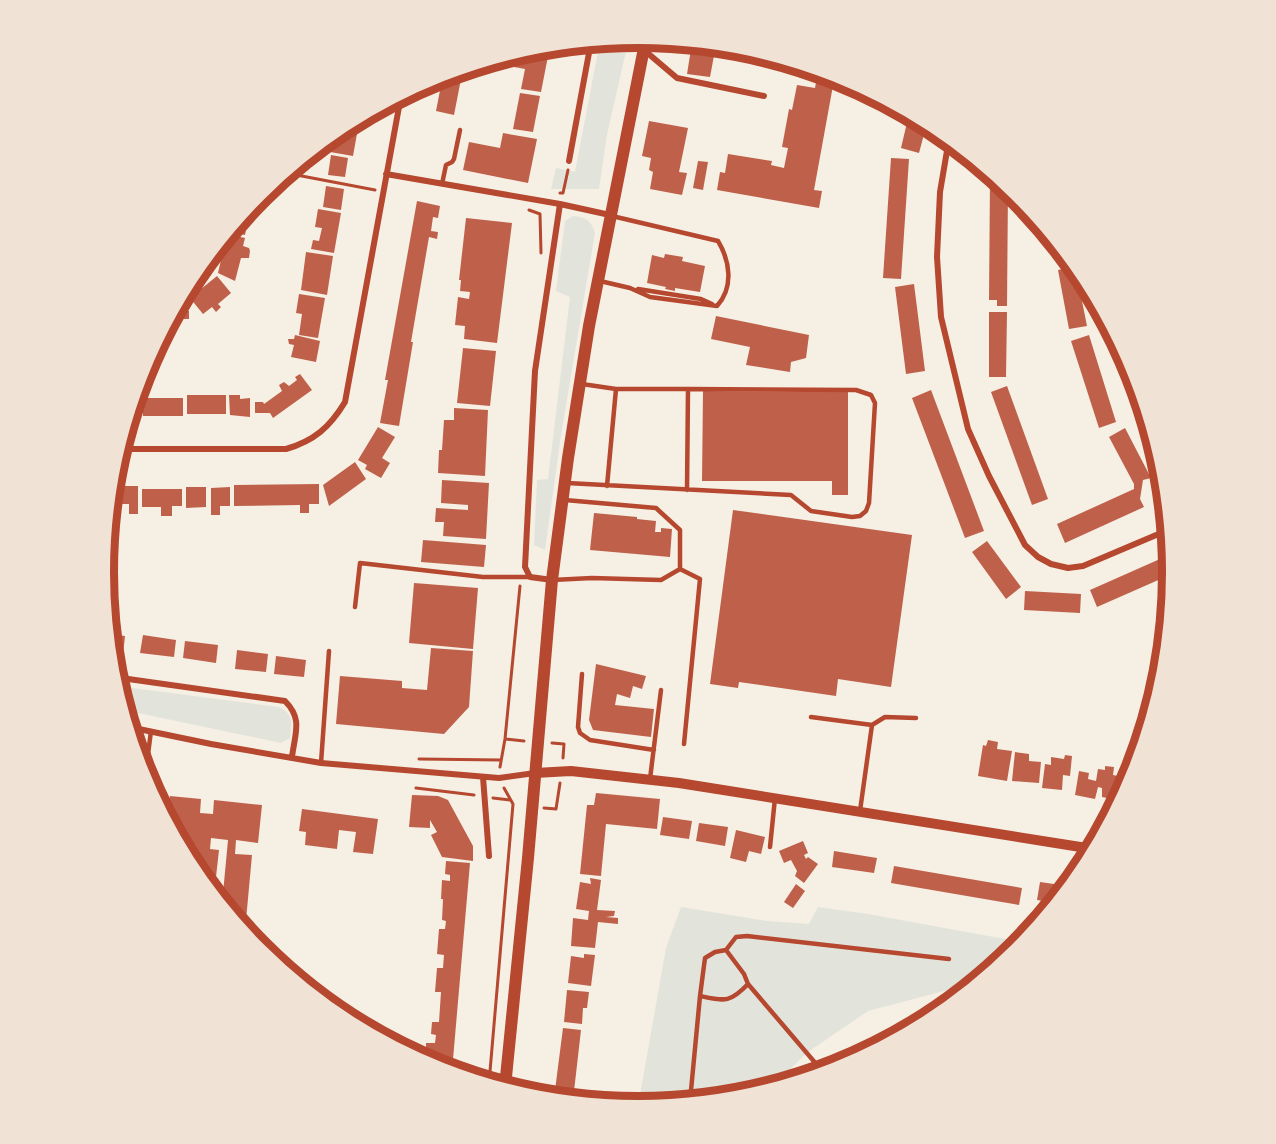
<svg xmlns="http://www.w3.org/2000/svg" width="1276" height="1144" font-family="'Roboto Serif',serif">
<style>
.green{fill:#e2e4dc}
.building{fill:#bf614a}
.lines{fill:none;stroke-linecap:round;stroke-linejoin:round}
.path{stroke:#b5482f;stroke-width:3}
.service{stroke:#b5482f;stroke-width:4.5}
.minor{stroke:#b5482f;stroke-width:6}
.tertiary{stroke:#b5482f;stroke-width:10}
.secondary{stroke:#b5482f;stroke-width:12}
.rim{fill:none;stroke:#b5482f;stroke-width:8}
</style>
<rect width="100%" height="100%" fill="#f6efe4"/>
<path class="green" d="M629 38 607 135 599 189H551L556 168 575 172 600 41Z
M573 216C586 217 591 220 595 233L561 435 545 550 534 545 537 480 548 479 570 297 556 291 565 221Z
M117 686 279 707C294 715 292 721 290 738L281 743 124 710Z
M681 907 767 921 809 924 818 907 868 914 1016 941 1009 955 983 977 963 986 868 1011 808 1052 770 1088 742 1096 638 1106 666 948Z"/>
<path class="building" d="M692 43 716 45 710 77 687 74Z
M550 46 541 92 521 89 525 69 514 67 516 57 522 58 523 51Z
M470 67 468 77 449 73 468 68Z
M443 75 461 79 454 115 436 111Z
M817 77 834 80 814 190 822 191 819 208 717 190 720 172 725 173 728 154 772 161 771 165 784 168 788 148 782 147 789 109 792 110 797 85 815 88Z
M520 93 540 96 533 132 513 129Z
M909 114 927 123 919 153 901 148Z
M360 117 353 156 330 152 331 146 336 147 340 129Z
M649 121 688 128 679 172 687 173 682 195 650 189 653 172 649 170 651 158 642 156Z
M503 133 537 139 528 183 463 170 469 142 500 148Z
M331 155 348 158 345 177 328 175Z
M891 158 909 159 901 279 883 278Z
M698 161 708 162 703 190 693 188Z
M990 179H998L1008 188 1007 306H997V300H989Z
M326 186 344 189 341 210 323 207Z
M417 201 440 206 438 218 433 217 431 231 438 232 437 239 429 237 411 342H413L399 426 380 423 388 380H385Z
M251 205 245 235 229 232 244 213Z
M318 209 341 213 334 253 311 249 313 240 319 241 322 228 315 227Z
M466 218 512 223 497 343 464 339 465 326 455 325 458 297 469 299 470 292 460 291 461 280H459Z
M227 234 245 238 243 246 249 248 250 251 249 258H241L235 281 218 273Z
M1056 243 1070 260 1054 258Z
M306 252 333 256 327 295 301 290Z
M665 254 683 257 682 261 705 266 700 292 675 288V291L665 289 666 287 647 283 652 255 664 258Z
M1075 266 1087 326 1069 329 1058 270Z
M217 276 231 293 218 304 221 307 216 312 212 307 203 314 190 298Z
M914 284 925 371 906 374 895 287Z
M299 294 325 298 318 338 299 335 302 314 296 313Z
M181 299H186V311H189V319H170Z
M989 312H1007L1006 377H989Z
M716 316 809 335 806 358 791 362 790 372 746 365 750 347 711 339Z
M295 335 320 341 316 362 291 357 294 345 289 344 288 339H294Z
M1089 335 1116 422 1099 428 1071 341Z
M463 348 496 351 490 406 457 403Z
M300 374 312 390 273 418 270 413H255V402H263L264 404 282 391 279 385 284 382 289 386 297 380 295 377Z
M1007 386 1048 499 1032 505 991 392Z
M931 390 984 531 965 538 912 398Z
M703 391 848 392V495H832V481H702Z
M136 395H139V413H130Z
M187 395H226V414H187Z
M229 395H240V399L250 398V417L230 415Z
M143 398H183V416H143Z
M454 408 488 410 485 476 438 473 439 450H442L444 420H454Z
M378 427 395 437 382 458 390 463 381 478 365 469 367 465 358 460Z
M1125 428 1151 478 1143 480 1140 499 1144 507 1065 543 1057 524 1134 489V484L1109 437Z
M355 462 366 479 329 506 323 485Z
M113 480H114V513H109Z
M442 480 489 483 486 539 443 536 444 522H435L436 508 468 510V505L441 503Z
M319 484V504H309V513H300V505L234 506V485Z
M118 486H138V514H129V504H118Z
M186 487H206V507L186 508Z
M230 487V506H220V515H211V488Z
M142 489H182V506H172V516H161V507H142Z
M733 510 912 535 891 687 838 679 836 696 739 682 738 688 710 684Z
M594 513 637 517V519L656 521 655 532H661V528L672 529 670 557 590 550Z
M423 540 486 545 484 567 421 562Z
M987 541 1021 587 1006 599 972 552Z
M1169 555 1171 562 1172 574 1097 607 1090 590Z
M414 583 478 588 473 649 409 643Z
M1025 591 1081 594 1080 613 1024 610Z
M110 634 125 636 123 655 111 653Z
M143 635 176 640 174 657 140 653Z
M185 641 218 645 216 663 183 658Z
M431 648 473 651 469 707 444 734 336 724 340 676 402 681V688L427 690Z
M237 650 268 654 266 672 235 669Z
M276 656 306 660 304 677 274 674Z
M596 664 646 676 642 689 633 686 630 698 617 694 615 705 654 709 651 737 593 730 589 720Z
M988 740 998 742 997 749 1012 751 1007 781 978 776 983 745 986 746Z
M1015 752 1029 754V761L1041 762 1039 783 1012 781Z
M1065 755 1072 756 1070 776 1063 775 1062 790 1042 788 1045 764 1051 765V757L1064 759Z
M1105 766 1114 767 1113 775 1118 776 1119 770 1122 769 1128 771 1126 788 1118 803 1106 802 1107 798 1102 797V788L1098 787 1095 799 1075 795 1079 771 1089 773 1088 779 1096 781 1098 769 1105 770Z
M596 793 660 799 657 829 606 824 601 876 580 874 587 805H594Z
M412 795 438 796 448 800 473 846V861L442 857 431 835 437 832 430 820V828L409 827Z
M170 796 201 799 200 813 213 814 214 800 262 805 258 843 236 840 235 854 252 855 245 931 222 904 228 840 211 838 210 849 219 850 215 886 209 885 208 887 193 869 164 814H168Z
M302 809 378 819 373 854 353 852 356 832 339 830 337 849 305 845 306 832 299 831Z
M663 817 692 821 689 839 660 835Z
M699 823 728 827 725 846 696 841Z
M736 830 765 837 761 854 749 851 746 862 730 858Z
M803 841 808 853 804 855 806 859 808 857 818 864 804 883 795 876 797 871 791 860 784 863 779 851Z
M834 851 877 858 874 873 832 867Z
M446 861 470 863 452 1071 428 1063 429 1051H426V1043H435L436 1035 431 1034 432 1022H439L441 992H435L437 968H443L444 955 437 954 439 929H445L446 921 442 920 443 899H441L442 880 450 881V875L445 874Z
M894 866 1022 888 1019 905 891 883Z
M590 878 601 880 597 910 615 911 614 916 606 917 618 918V924L598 922 595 948 571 946 573 918 588 920 589 911 576 909 580 882 591 884Z
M1040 882 1068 886 1055 903 1037 900Z
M796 884 805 891 793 908 784 902Z
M584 954 595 955 591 986 568 983 571 956 584 958Z
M567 990 589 992 587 1008H583L582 1024 564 1022Z
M563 1028 581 1030 573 1100 554 1098Z"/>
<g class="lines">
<path class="path" d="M286 173 375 190
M560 193H563L568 170
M529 210 540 214 541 253
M505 739 524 741
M552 743 564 744 563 758
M419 759 501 760
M500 767 505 739 520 586
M416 788 474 795
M493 798 510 800
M544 808 556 809 560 783
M489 1083 513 804 504 788"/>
<path class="service" d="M442 184 446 165 452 162 454 159 460 130
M600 281 630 288 650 297 717 306C734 287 730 261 718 241L612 216
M638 289 701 299 712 304
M582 384 616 389H688L687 490
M567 483 791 495 811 511 852 517 860 516 866 511 869 503 875 403 871 395 856 390 688 389
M607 486 616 389
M680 569 700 579 684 744
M552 580 592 578 661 580 680 569V530L656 508 565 500
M355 607 360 563 483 577H530
M582 674 578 727 580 733 590 740 654 750
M811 717 872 725 885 717 916 718
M321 763 329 651
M145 778 151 731
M650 779 661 690
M860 811 872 725
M770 847 775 798
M726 950 736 937 747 936 949 959
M748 984C730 1003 725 1001 700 996L705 958 715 952 726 950 744 974 748 984 823 1072
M690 1101 700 996"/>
<path class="minor" d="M644 50 677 78 764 96
M949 139 940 192 937 257 941 317 968 429 989 476 1025 545 1038 557 1051 564 1068 568 1083 566 1168 530
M569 161 591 42
M386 174 560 204 610 215
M120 449H286C314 441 330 427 345 402L401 96
M552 580 530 577 525 567 535 371 560 204
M114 677 285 701C303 719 295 733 292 757
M129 727 211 744 321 763 499 778 535 773
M483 777 489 856"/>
<path class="tertiary" d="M535 773 571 771 679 783 1093 849"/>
<path class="secondary" d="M505 1087 528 858 552 580 568 458 589 326 646 38"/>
</g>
<path d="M0 0H1276V1144H0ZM114 572a524 524 0 1 1 1048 0a524 524 0 1 1-1048 0Z" fill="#f1e2d6" fill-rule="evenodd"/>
<path class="rim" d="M114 572a524 524 0 1 1 1048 0a524 524 0 1 1-1048 0Z"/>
</svg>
